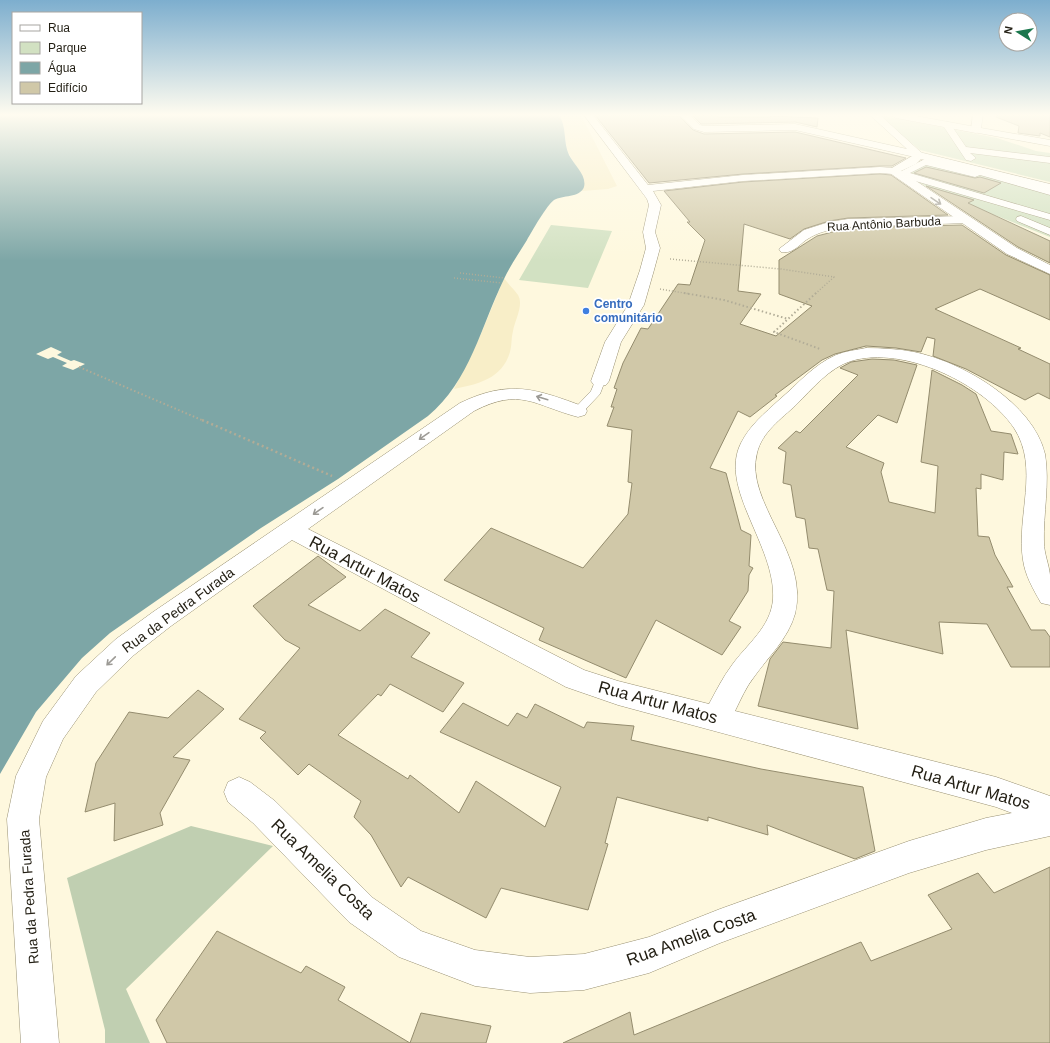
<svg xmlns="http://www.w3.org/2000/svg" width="1050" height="1043" font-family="Helvetica,sans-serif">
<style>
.green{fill:#d2e1c2}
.forest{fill:#c0cfb1}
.sand{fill:#f8eec8}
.water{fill:#7da6a6}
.pier{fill:#fef8de}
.building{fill:#d0c8a8;stroke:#948c6e}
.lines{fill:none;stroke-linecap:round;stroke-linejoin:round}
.service-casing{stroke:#999173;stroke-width:1}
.pedestrian-casing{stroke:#999173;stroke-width:1}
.minor-casing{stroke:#999173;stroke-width:1}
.tertiary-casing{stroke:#999173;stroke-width:1}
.secondary-casing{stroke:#999173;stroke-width:1}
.path-far2{stroke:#b1ac97;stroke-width:1.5;stroke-dasharray:1 2;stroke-linecap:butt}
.path-far1{stroke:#b1ac97;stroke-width:2;stroke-dasharray:1.5 2.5;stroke-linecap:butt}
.path{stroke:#b1ac97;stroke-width:2.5;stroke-dasharray:2 3;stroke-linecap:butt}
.service{fill:#fff;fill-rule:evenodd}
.pedestrian{fill:#fff;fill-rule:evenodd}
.minor{fill:#fff;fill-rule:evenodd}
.tertiary{fill:#fff;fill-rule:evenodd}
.secondary{fill:#fff;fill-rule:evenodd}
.oneway{stroke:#9c9a95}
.shop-dot{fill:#3f7fe0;stroke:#fff;stroke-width:1.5}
.labels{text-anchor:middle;stroke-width:3.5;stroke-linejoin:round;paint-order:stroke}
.far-street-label{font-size:12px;fill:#221e13;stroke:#fff}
.far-shop-label{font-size:12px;font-weight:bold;fill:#366cbe;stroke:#fff;text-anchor:start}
.street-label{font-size:14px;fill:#221e13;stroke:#fff}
.near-street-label{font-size:17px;fill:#221e13;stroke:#fff}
</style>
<rect width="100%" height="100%" fill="#fef8de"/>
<path class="green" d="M878 115 997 138 1036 151 1050 153V182L920 150Z
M926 159 1050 190V237L987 212 972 215 902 172Z
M551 225 612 231 588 288 519 280Z"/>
<path class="forest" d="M191 826 273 846 126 989 150 1043H105V1030L67 878Z"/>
<path class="sand" d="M559 115H581L617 186 608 189 582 191 584 181 567 150 563 124Z
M504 278C508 284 514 289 518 295 524 305 515 320 513 331 511 338 512 345 510 352 502 379 478 384 454 389L481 334Z"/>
<path class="water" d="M0 115H559C567 127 563 142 569 155 574 165 587 175 584 187 580 198 562 195 554 200 547 205 532 231 527 240 519 253 510 266 504 279 481 326 470 381 428 416L338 479 261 528 110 633 82 658 36 712 0 774Z"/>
<path class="pier" d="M51 347 62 352 57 355 71 361 74 360 85 364 73 370 62 366 67 363 53 357 48 359 36 354Z"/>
<path class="building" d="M595 115 679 116 693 130 704 134 795 132 906 158 892 166H880L743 174 649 183Z
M692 115H716L718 117H771L770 116 818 118 817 127 795 122 704 124H701Z
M997 115H1050V137L1040 133V136L1018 133 1019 126 996 117Z
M926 167 975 178 980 177 1001 183 984 193 914 173Z
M880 174 891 175 948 215 848 218 829 221 804 229 790 239 744 224 738 291 761 294 740 324 776 336 812 306 779 294V260L817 236 848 228 962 225 1006 255 1050 275V320L980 289 935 309 1021 348 1018 349 1050 364V399L1038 393 1025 400 966 369 933 356 935 339 927 337 921 352 896 348 866 346 835 354 822 360 775 395 777 396 750 417 738 411 710 468 726 473 741 530 751 535 749 566 753 568 749 575 748 591 729 621 741 627 722 655 656 620 626 678 539 640 544 628 444 580 491 528 583 568 628 514 632 483 628 482 632 430 607 426 614 407H611L617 389 614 388 623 363 641 328 648 329 678 284 690 285 705 240 687 222H690L664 191 743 182Z
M926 186 974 200 968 203 1050 241V263L1018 247Z
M872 359 894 360 917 365 897 423 878 415 846 447 884 463 881 472 889 502 935 513 938 466 921 462 932 370 962 385 976 394 991 431 1011 434 1018 454 1004 452 1003 480 981 474V489L976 488 978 536 989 537 995 555 1013 587H1007L1031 630H1045L1050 637V667H1011L987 624 939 622 943 654 846 630 858 729 758 706 770 659 783 642 831 648 834 591 827 590 818 549 809 548 805 519 796 517 791 485 783 483 786 452 778 448 796 431 800 433 858 375 840 368 851 362Z
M318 556 346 577 308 605 360 631 385 609 430 633 411 657 464 683 443 712 390 684 381 696 378 694 338 735 408 779 410 775 459 813 476 781 545 827 561 787 440 732 463 703 508 726 517 713 527 718 535 704 584 728 587 722 634 726 631 740 761 769 863 787 875 851 855 859 767 825 768 835 708 817V821L617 797 605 843 608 844 588 910 501 888 486 918 408 877 401 887 371 835 354 817 361 801 309 764 298 775 260 738 266 732 239 719 300 648 285 640 253 606Z
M198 690 224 709 173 757 190 760 160 813 163 825 114 841 115 803 85 812 96 763 129 712 168 718Z
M1050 867V1043H563L630 1012 634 1035 861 942 871 961 952 929 928 895 978 873 994 893Z
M217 931 301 973 306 966 345 987 338 1000 410 1043H167L156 1020Z
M421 1013 491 1026 486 1043H410Z"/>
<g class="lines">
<defs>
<path id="service" d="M600 378 605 381 600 394 582 413H574L573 411 574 409 591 391 596 379Z"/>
<path id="pedestrian" d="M943 122H949L966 147 1050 157V163L970 153 976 158 971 161 966 160 942 124Z
M925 159 974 171 979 169 1050 189V195L980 175 975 177 926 165 910 173 1050 214V220L898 176 896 174Z
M1021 216 1050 228V235L1017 221 1016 219 1017 217Z"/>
<path id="minor" d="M584 115H593L648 185 743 175 880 167 893 168 899 171 893 174 880 173 743 181 653 191 661 205 655 232 660 248 654 270 644 305 621 342 609 381 606 385 600 386 594 385 591 381 605 342 628 305 640 270 646 248 643 232 649 205 647 199Z
M680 115H690L700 125 704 126 795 124 907 149 870 115H880L924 155 919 158 795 130 704 132 694 129Z
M891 115H910L976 127 981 130 976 133 896 118Z
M964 216 968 217 970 220 968 223 848 227C833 229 819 231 806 240 798 246 792 254 781 252L779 249 804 230 829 222 848 219Z
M866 348C882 348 898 349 914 352 963 362 1033 403 1045 454 1050 483 1043 514 1044 542 1044 554 1049 564 1050 575 1050 585 1050 595 1050 605L1041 603C1033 589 1025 575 1023 560 1016 516 1040 468 1014 428 984 384 904 345 851 361 829 368 812 389 796 405 781 419 762 432 757 453 744 502 810 554 795 614 788 639 768 657 754 677 746 687 741 699 735 711L996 777 1050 796V836L986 850 909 873 720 943 649 973 584 990 530 993 475 986 399 957 349 922 253 823 228 802 224 792 228 782 239 777 250 782 275 801 373 898 421 931 475 950 530 957 584 954 649 937 720 909 909 841 986 818 1012 813 996 807 618 705 566 687 292 540 171 626 134 655 96 692 63 739 46 777 39 819 59 1043H21L7 819 16 776 43 721 76 676 116 639 153 612 460 403C510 379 536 389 585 407L587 411 585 415 578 417C533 405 521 387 474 411L308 529 584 670 618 681 709 704C716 691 723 677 732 665 747 644 771 627 773 599 776 546 718 488 741 443 750 425 765 413 779 400 798 384 813 365 836 355 846 351 856 350 866 348Z"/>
<path id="tertiary" d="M919 152 1050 184V190L921 159 916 164 901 171 1017 248 1050 265V274L1007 254 887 171Z"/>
<path id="secondary" d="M973 115H983L981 128 1050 140V146L973 132 971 130Z"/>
</defs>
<use href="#service" class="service-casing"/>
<use href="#pedestrian" class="pedestrian-casing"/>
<use href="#minor" class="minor-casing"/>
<use href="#tertiary" class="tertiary-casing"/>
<use href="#secondary" class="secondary-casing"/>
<path class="path-far2" d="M670 259 781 269 834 277 815 294
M460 273 504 278
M454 278 502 283
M660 289 690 294"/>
<path class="path-far1" d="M684 293 724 300 788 319
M816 293 774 332 820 349
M79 367 204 421"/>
<path class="path" d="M202 420 332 476"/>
<use href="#service" class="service"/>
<use href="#pedestrian" class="pedestrian"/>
<use href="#minor" class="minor"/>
<use href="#tertiary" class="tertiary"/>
<use href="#secondary" class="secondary"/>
</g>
<defs><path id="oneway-shaft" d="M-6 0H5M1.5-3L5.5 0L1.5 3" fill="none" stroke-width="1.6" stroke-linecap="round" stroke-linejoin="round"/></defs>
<g class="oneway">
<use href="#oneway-shaft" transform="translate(936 201) rotate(34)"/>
<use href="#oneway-shaft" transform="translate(542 398) rotate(-163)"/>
<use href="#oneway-shaft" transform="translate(424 436) rotate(145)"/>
<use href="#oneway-shaft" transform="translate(318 511) rotate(145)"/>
<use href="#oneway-shaft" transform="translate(111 661) rotate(136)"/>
</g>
<linearGradient id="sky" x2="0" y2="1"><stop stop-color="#7daece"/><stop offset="0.44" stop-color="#fffcf0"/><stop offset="1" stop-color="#fffcf0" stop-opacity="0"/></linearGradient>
<rect width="1050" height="261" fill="url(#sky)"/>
<circle class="shop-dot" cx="586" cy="311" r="4"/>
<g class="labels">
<g class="far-street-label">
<text transform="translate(884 224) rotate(-3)" y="4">Rua Antônio Barbuda</text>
</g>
<g class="far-shop-label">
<text x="594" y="308">Centro<tspan x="594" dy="14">comunitário</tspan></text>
</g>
<g class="street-label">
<text transform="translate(178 610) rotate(-36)" y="5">Rua da Pedra Furada</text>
<text transform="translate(29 897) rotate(-94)" y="5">Rua da Pedra Furada</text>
</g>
<g class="near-street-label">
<text transform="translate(365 569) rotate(28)" y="6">Rua Artur Matos</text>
<text transform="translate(658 702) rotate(15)" y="6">Rua Artur Matos</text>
<text transform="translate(971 787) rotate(16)" y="6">Rua Artur Matos</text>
<text transform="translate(323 869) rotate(44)" y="6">Rua Amelia Costa</text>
<text transform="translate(691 937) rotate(-20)" y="6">Rua Amelia Costa</text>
</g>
</g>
<rect x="12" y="12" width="130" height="92" fill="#ffffff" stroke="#a7a5a1"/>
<rect x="20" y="25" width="20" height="6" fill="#ffffff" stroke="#a7a5a1"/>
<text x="48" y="32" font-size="12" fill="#221e13">Rua</text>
<rect x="20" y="42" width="20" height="12" fill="#d2e1c2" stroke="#a7a5a1"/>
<text x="48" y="52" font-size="12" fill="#221e13">Parque</text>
<rect x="20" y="62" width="20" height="12" fill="#7da6a6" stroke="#a7a5a1"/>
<text x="48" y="72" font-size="12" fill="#221e13">Água</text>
<rect x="20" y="82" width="20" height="12" fill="#d0c8a8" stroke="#a7a5a1"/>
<text x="48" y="92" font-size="12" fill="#221e13">Edifício</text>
<g transform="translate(1018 32) rotate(281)"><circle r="19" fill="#ffffff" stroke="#a7a5a1"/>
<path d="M0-3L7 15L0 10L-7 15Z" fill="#1a774d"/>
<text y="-6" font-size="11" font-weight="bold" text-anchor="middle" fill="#221e13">N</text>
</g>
</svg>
